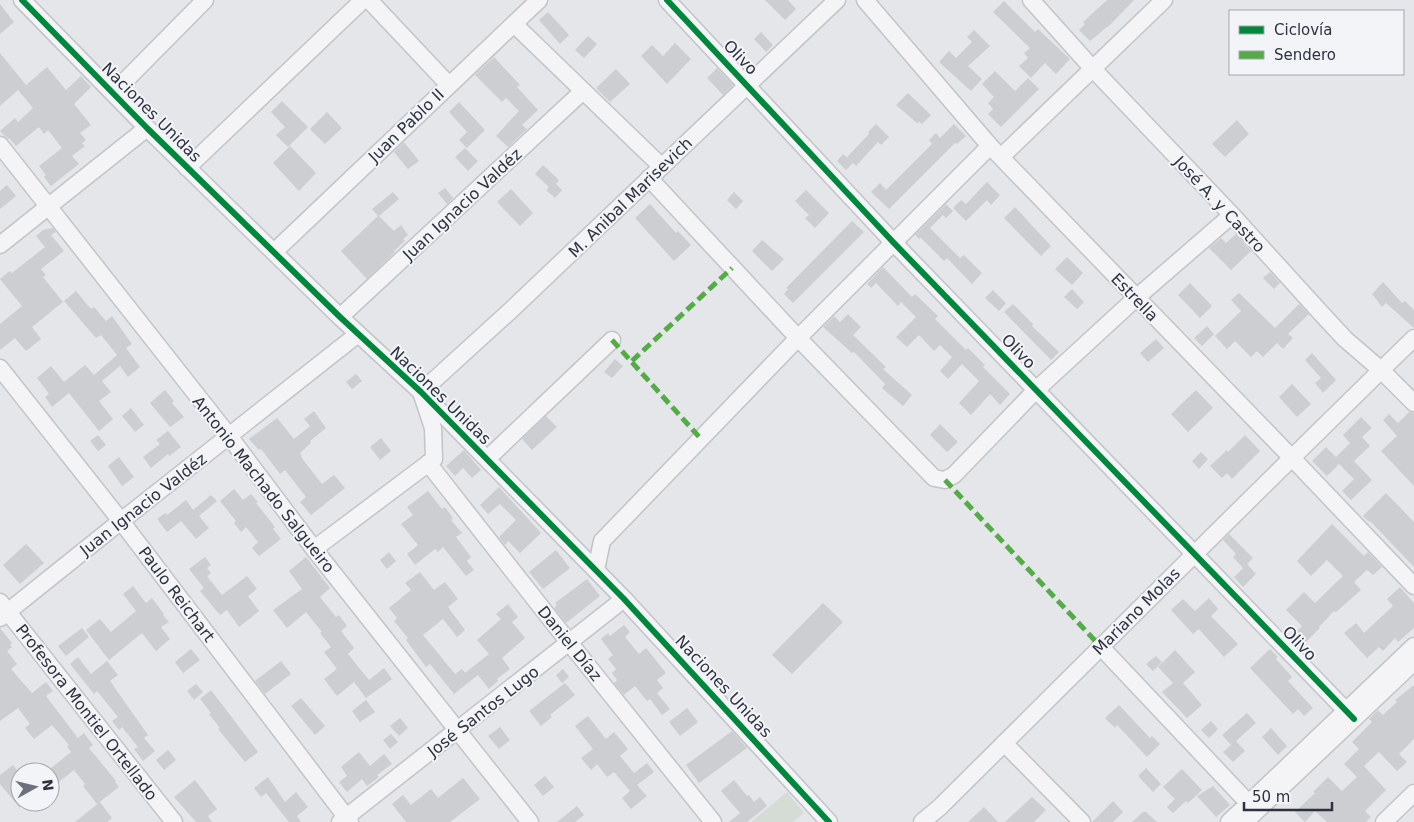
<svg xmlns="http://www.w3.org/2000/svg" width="1414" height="822" font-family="'DejaVu Sans',sans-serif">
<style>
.green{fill:#d4dcd5}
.building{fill:#cdced1}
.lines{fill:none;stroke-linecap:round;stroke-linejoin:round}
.minor-casing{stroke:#c3c4c7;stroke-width:19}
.minor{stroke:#f4f4f6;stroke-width:16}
.quiet{stroke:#54ac46;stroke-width:5;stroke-dasharray:10 5;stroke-linecap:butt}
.cycleway-casing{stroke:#f3f4f7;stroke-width:9}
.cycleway{stroke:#00873e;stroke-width:6}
.labels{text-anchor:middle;stroke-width:4;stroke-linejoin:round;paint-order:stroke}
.street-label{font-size:16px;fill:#2d3240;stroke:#f3f4f7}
</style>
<rect width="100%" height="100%" fill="#e4e6e9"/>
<path class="green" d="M787 792 804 813 793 822H751Z"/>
<path class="building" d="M765 0H788L796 9 785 20Z
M1107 0H1134L1112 23 1090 41 1079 30 1085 24 1083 22Z
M1004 1 1035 32 1038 29 1070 59 1056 74 1045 63 1031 78 1019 66 1028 58 1024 53 1030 48 993 12Z
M0 4 14 22 0 34Z
M548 12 569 35 560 44 539 20Z
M974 30 990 46 968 66 982 79 971 91 939 62 949 51 956 58 972 42 967 37Z
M761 32 773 45 766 52 754 39Z
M588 36 597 44 584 58 575 50Z
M675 43 691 59 667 84 641 56 652 45 663 56Z
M0 53 26 85 47 67 66 90 81 76 91 87 74 104 91 125 80 133 86 140 82 143 85 146 72 156 79 164 51 186 44 177 46 175 39 166 62 148 48 130 44 134 39 127 16 146 9 138 8 139 0 131 15 118 18 122 33 108 18 90 0 106Z
M494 57 520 85 517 87 538 110 522 125 527 129 508 147 496 136 519 111 506 98 502 102 475 75Z
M717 68 733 85 723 95 707 78Z
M616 69 630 84 610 102 596 88Z
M995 71 1015 91 1028 78 1039 89 1001 127 988 114 993 109 988 103 994 97 982 84Z
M908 93 931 115 922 124 919 122 917 123 896 105Z
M282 101 308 127 288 147 276 135 285 127 271 112Z
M459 102 485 130 467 148 459 140 467 132 449 112Z
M327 112 342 128 325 144 310 129Z
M1237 120 1249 134 1225 157 1212 144Z
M876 124 889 137 881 145 878 142 856 166 847 157 869 134 868 132Z
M954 124 966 136 957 144 955 143 889 209 871 192 880 183 886 190 932 144 929 140 936 133 940 138Z
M404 142 419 161 408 169 394 152Z
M290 146 316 173 299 191 273 163Z
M465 148 478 161 468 171 455 157Z
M843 154 853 163 846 170 837 161Z
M543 165 559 180 556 184 562 190 555 198 546 190 549 187 535 174Z
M987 182 1000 195 991 205 987 200 966 221 953 208 961 200 966 204Z
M7 185 16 196 0 209V191Z
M445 188 453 198 447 204 438 193Z
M511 189 533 213 520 226 497 202Z
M806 190 829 213 815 228 805 218 809 215 795 201Z
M393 192 399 199 379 216 394 231 401 225 408 235 403 239 405 241 394 251 395 252 367 279 341 251 378 216 372 209Z
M734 192 743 201 736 209 727 200Z
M650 204 676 233 678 231 691 245 674 261 635 218Z
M946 204 953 211 946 218 943 215 930 228 960 258 964 255 982 273 972 284 947 258 944 261 921 238 919 239 915 235Z
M1015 207 1051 246 1041 256 1004 218Z
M852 221 864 232 793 303 784 294 788 289 786 288Z
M53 228 56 232 51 235 64 251 41 269 46 275 43 277 63 302 32 327 41 339 26 351 15 338 0 350V324L22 306 0 279 10 271 12 273 45 247 36 236 43 230Z
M1236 234 1251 251 1231 270 1209 248 1221 238 1226 243Z
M762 240 784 259 772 271 752 251Z
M1067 257 1083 273 1072 285 1055 269Z
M883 267 912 297 915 294 938 316 935 319 966 350 968 348 985 365 983 367 1010 394 1000 405 990 394 971 415 959 403 979 381 962 364 948 379 940 371 952 357 940 345 934 351 919 335 907 347 896 337 916 317 901 302 898 306 876 283 871 288 867 284Z
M1270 272 1280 283 1274 289 1263 278Z
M1383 282 1402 303 1405 301 1414 310V328L1386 303 1382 307 1372 294Z
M1190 283 1212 306 1200 318 1178 295Z
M1072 289 1084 302 1077 309 1064 297Z
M993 290 1006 303 999 311 985 298Z
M76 291 91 309 94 307 106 321 112 316 132 344 126 348 140 367 128 377 120 366 102 381 111 392 99 401 113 419 99 431 69 393 52 407 45 397 49 394 37 378 51 366 64 382 85 365 94 375 117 355 101 335 96 338 64 301Z
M1239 293 1275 328 1299 304 1309 314 1288 334 1293 338 1283 349 1277 343 1263 357 1257 351 1251 357 1235 341 1227 349 1215 336 1241 311 1231 300Z
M1013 304 1033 324 1032 326 1059 352 1051 360 1004 312Z
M848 314 861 327 853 335 886 367 883 369 912 395 903 406 882 388 885 384 854 352 852 353 823 327 834 316 840 322Z
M1207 326 1214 334 1202 346 1194 338Z
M1156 339 1164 348 1148 362 1140 353Z
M1312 353 1336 380 1323 393 1315 383 1321 378 1305 360Z
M615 359 623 366 612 378 604 372Z
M356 374 362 381 352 389 346 382Z
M1292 384 1311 404 1297 417 1279 397Z
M165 390 174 401 172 403 184 417 170 427 150 403Z
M1196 390 1213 408 1188 432 1171 414Z
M131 408 144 425 135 432 122 416Z
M314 411 326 428 310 441 311 443 300 453 302 456 301 457 322 484 334 475 345 488 311 515 300 502 306 497 285 470 280 474 261 449 259 450 249 439 277 418 294 439 310 426 304 419Z
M1409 412 1414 413V486L1381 451 1397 436 1383 420 1389 414 1398 423Z
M546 416 557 427 532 450 522 439Z
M1361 417 1372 428 1362 437 1370 446 1354 461 1372 480 1351 500 1342 491 1354 479 1339 464 1327 476 1312 461 1326 447 1336 457 1350 443 1343 435Z
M940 424 958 442 947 452 930 435Z
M168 431 181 447 169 456 168 454 151 468 143 457 160 444 156 440Z
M98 435 106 445 98 451 90 441Z
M1245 435 1260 451 1232 479 1227 473 1222 478 1210 466 1227 450 1228 452Z
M381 438 391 451 380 460 370 447Z
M464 450 481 470 472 478 463 468 455 476 446 466Z
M1201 452 1208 459 1199 469 1192 461Z
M119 457 134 477 122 486 108 466Z
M499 487 541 533 520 553 508 541 505 545 499 537 516 520 500 504 488 514 480 505Z
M234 489 243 500 251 494 258 502 256 503 275 527 273 529 281 539 259 556 252 548 258 542 246 527 241 532 234 523 236 521 220 501Z
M428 491 442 509 445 507 453 518 451 520 462 533 456 537 471 557 467 561 474 570 466 576 443 547 438 552 435 549 415 565 407 554 418 545 401 524 413 515 407 507Z
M1386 493 1414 522V567L1370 521 1369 522 1363 516Z
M211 495 217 501 199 516 209 528 196 539 181 521 167 532 157 519 165 513 167 515 186 500 193 510Z
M1332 524 1364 556 1368 552 1382 567 1373 575 1367 570 1354 582 1361 590 1336 612 1334 611 1319 627 1320 628 1300 648 1290 638 1302 626 1286 610 1304 592 1315 603 1343 576 1327 560 1311 576 1297 561Z
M1229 534 1253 558 1247 564 1256 574 1243 587 1234 577 1243 568 1233 557 1236 554 1223 540Z
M26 544 44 563 20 584 3 565Z
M556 550 570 568 543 589 529 572Z
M389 552 396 561 387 569 380 560Z
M205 557 211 565 207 568 211 573 207 576 222 595 247 576 257 589 248 596 259 611 239 627 227 610 220 615 200 591 204 588 189 569Z
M306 557 330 588 320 597 336 617 339 615 347 626 341 631 354 648 348 654 369 680 384 668 392 679 366 698 354 682 337 696 324 679 337 669 324 652 331 647 320 633 322 632 306 612 287 628 273 610 302 589 289 571Z
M420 572 434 590 445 582 458 599 448 607 465 630 457 637 443 619 423 635 455 674 462 669 465 673 489 654 477 640 501 619 496 614 508 604 518 617 512 622 525 638 502 658 510 669 497 679 498 681 489 689 478 675 454 694 430 664 426 667 406 640 408 638 394 621 397 618 389 608 411 590 405 583Z
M587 579 600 596 566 623 554 608 557 605 555 603Z
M133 586 146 603 152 598 164 614 163 615 169 622 161 627 170 639 156 651 142 633 109 660 86 630 100 619 111 632 136 611 123 594Z
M1400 587 1414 603V628L1398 642 1395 638 1383 651 1379 647 1367 658 1344 633 1356 623 1364 633 1393 606 1387 599Z
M1209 598 1218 609 1211 616 1238 644 1224 657 1199 629 1193 634 1171 610 1183 599 1195 611Z
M823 603 843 622 792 674 772 655Z
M624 625 630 632 625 637 639 654 646 648 666 673 657 680 663 688 657 693 670 709 662 715 650 699 647 701 635 686 624 695 614 683 617 680 612 673 616 669 608 659 613 655 601 639 608 633 610 636Z
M0 628 12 643 10 645 12 647 7 651 17 664 11 669 32 693 46 682 53 691 46 696 78 738 84 733 93 745 89 748 116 781 115 782 119 787 97 804 83 786 85 784 74 770 50 789V769L71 752 67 746 69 745 52 725 34 739 25 728 30 724 18 708 0 721Z
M82 628 89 637 66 656 58 646Z
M191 649 200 660 183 673 175 662Z
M1270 649 1278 657 1276 659 1292 677 1288 681 1313 708 1304 716 1298 709 1293 714 1250 668Z
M1175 650 1195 672 1183 683 1202 705 1187 718 1162 692 1173 683 1158 667Z
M1156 656 1162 662 1153 671 1146 664Z
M78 657 91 674 107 661 118 675 110 681 148 735 144 738 155 751 143 761 134 749 138 747 122 727 119 730 112 721 118 717 97 691 94 694 70 664Z
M281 661 291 674 265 694 255 681Z
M563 669 569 677 562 683 556 675Z
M565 683 575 695 550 715 552 717 541 726 529 711Z
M196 684 203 692 194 700 187 691Z
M1414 685V739L1399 754 1407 762 1397 771 1379 752 1364 766 1386 790 1365 811 1371 817 1366 822H1327L1315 811 1305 822 1295 812 1315 793 1313 792 1328 777 1342 791 1357 777 1344 764 1359 749 1352 742 1372 722 1369 719 1378 710 1383 715 1397 702 1395 700Z
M211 690 258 752 245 762 218 729 220 728 209 714 211 713 200 699Z
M301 698 325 726 315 735 291 706Z
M366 700 375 712 360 722 352 711Z
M1119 705 1150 738 1152 736 1160 744 1147 757 1117 725 1115 728 1105 718Z
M687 708 698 722 680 736 669 722Z
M1247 713 1256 723 1236 741 1245 751 1233 762 1223 752 1231 745 1222 735Z
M588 716 606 739 614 732 628 749 620 756 634 773 647 763 654 772 637 785 647 796 631 809 622 798 630 791 614 772 607 777 597 764 591 770 581 758 593 749 575 726Z
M400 718 408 728 399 736 390 726Z
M1211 721 1218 729 1209 738 1201 730Z
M500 727 510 740 499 749 488 736Z
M1271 728 1287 746 1278 755 1262 737Z
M732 731 747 748 699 783 686 765Z
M391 734 398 742 390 749 383 740Z
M168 750 176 760 164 770 156 760Z
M359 752 370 766 384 754 392 764 377 775 379 777 367 786 362 779 347 792 339 782 347 776 341 767Z
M13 765 20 774V808L0 784V775Z
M1146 768 1161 784 1153 792 1138 776Z
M1182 769 1202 790 1188 803 1186 801 1173 813 1167 807 1175 799 1163 787Z
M545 776 554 787 543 796 534 785Z
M268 777 285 802 296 792 308 807 297 816 301 822H289L266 793 261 797 254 788Z
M463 778 480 799 450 822H406L392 804 403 795 411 805 431 789 438 798Z
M195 780 217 809 208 816 212 822H196L174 797Z
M734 780 747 796 749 795 754 802 760 797 767 806 747 822H729L740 813 721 791Z
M1213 786 1230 805 1216 817 1197 796Z
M1032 797 1046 810 1034 822H1005Z
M1113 801 1123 812 1113 822H1092Z
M100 802 112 818 107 822H75Z
M577 806 584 815 575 822H557Z
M984 807 998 822H968Z
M1143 812H1146L1157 822H1132Z"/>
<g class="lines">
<defs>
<path id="minor" d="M22 0 147 128 340 317 421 392 624 599 829 822
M369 0 449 85
M667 0 893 242 1354 719
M865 0 990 146 1293 459 1414 586
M1031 0 1093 69 1232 215 1320 312 1345 339 1381 370 1414 403
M514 24 661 166
M113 93 205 0
M0 145 229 436 314 549 530 822
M1001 157 1164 0
M187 168 363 0
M649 178 798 338 934 478 945 480 954 475 1037 389 1136 298 1232 215
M0 245 147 128
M274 252 539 0
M340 317 583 91
M0 368 121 521 350 822
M487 459 612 340
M428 463 552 621 713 822
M314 549 434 459 433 428 421 392 510 311 837 0
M596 570 602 541 798 338 990 146
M0 602 174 822
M0 618 121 521 358 334
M1100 646 1255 810
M1004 743 1082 822
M340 822 624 599
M922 822 940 807C1098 650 1255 493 1414 338
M1229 822 1414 646
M1245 822 1414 662
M1384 822 1414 793"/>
</defs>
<use href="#minor" class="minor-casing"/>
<use href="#minor" class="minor"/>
<path class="quiet" d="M612 340 701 439
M632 361 732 268
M945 480 1100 646"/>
<defs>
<path id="cycleway" d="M22 0 147 128 340 317 421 392 624 599 829 822
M667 0 893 242 1354 719"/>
</defs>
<use href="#cycleway" class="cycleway-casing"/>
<use href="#cycleway" class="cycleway"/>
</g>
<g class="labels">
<g class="street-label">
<text transform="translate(741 57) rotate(46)" y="6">Olivo</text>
<text transform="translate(152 112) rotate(45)" y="6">Naciones Unidas</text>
<text transform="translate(406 125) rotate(-44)" y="6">Juan Pablo II</text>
<text transform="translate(630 197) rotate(-44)" y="6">M. Anibal Marisevich</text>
<text transform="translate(462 204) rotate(-43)" y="6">Juan Ignacio Valdéz</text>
<text transform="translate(1220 204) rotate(47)" y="6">José A. y Castro</text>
<text transform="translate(1135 297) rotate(46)" y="6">Estrella</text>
<text transform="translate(1019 351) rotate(46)" y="6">Olivo</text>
<text transform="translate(441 395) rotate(44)" y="6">Naciones Unidas</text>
<text transform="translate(264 484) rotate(52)" y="6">Antonio Machado Salgueiro</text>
<text transform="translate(143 504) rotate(-38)" y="6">Juan Ignacio Valdéz</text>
<text transform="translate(177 594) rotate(53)" y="6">Paulo Reichart</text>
<text transform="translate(1136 611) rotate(-45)" y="6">Mariano Molas</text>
<text transform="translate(570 643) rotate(51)" y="6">Daniel Díaz</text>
<text transform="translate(1300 643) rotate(46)" y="6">Olivo</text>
<text transform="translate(724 686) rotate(47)" y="6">Naciones Unidas</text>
<text transform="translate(483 711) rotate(-38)" y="6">José Santos Lugo</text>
<text transform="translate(87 712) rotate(52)" y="6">Profesora Montiel Ortellado</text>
</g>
</g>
<rect x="1229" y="10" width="175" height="65" fill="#f3f4f7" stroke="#a4a6ae"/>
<rect x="1239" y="26" width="25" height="8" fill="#00873e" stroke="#a4a6ae"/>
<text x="1274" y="35" font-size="15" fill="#2d3240">Ciclovía</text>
<rect x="1239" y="51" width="25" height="8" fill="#54ac46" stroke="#a4a6ae"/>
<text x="1274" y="60" font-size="15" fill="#2d3240">Sendero</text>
<g transform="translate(35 787) rotate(82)"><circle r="24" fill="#f3f4f7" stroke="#a4a6ae"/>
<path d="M0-4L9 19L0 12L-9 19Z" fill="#6d717b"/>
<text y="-8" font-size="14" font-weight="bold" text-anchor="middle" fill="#2d3240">N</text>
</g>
<path d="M1244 802v8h88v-8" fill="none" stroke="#2d3240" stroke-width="2.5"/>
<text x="1252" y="802" font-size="15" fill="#2d3240" stroke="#f3f4f7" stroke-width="4" paint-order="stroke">50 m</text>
</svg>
